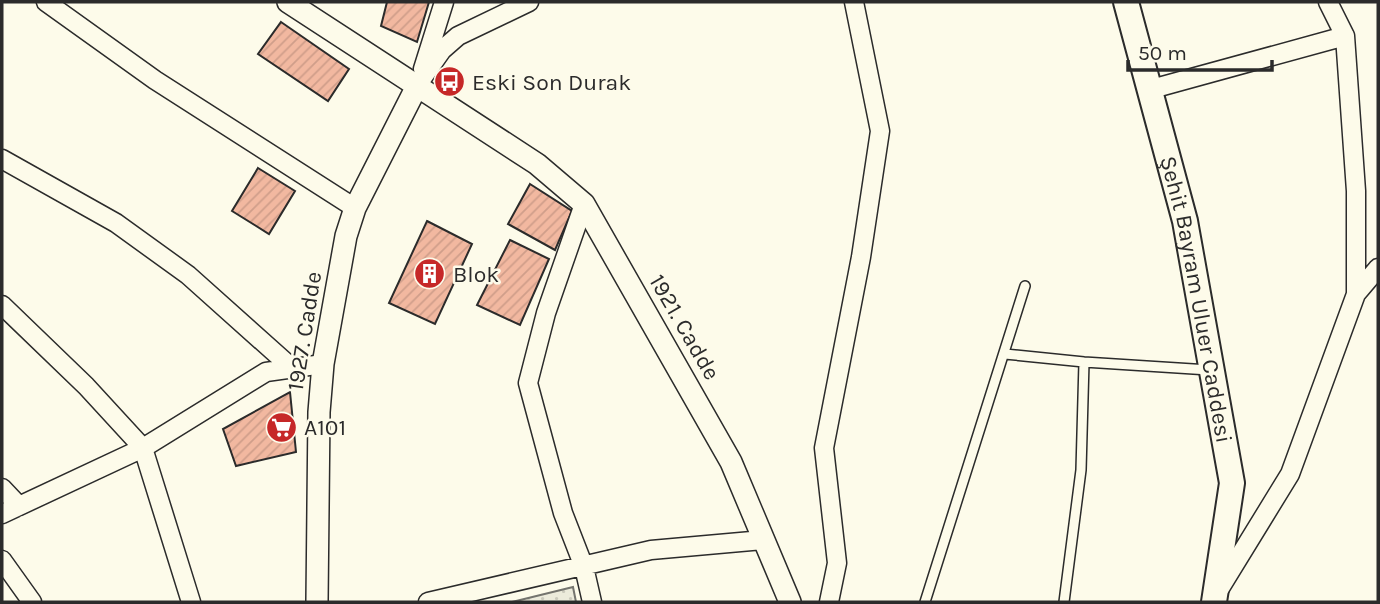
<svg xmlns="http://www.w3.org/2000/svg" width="1380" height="604" font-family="Karla,sans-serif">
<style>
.grass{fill:url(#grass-dots);stroke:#74746e;stroke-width:2}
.building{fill:url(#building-hatch);stroke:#2b2b2b;stroke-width:2}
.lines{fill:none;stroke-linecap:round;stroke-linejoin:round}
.service-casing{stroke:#2b2b2b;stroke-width:12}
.minor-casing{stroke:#2b2b2b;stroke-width:21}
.tertiary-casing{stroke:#2b2b2b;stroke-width:24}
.secondary-casing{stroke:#2b2b2b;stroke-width:28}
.service{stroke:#fdfbea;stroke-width:9}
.minor{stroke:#fdfbea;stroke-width:18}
.tertiary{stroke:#fdfbea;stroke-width:21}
.secondary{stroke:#fdfbea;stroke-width:24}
.labels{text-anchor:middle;stroke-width:5;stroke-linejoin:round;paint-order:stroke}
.poi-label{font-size:23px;fill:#2b2b2b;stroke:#fdfbea;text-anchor:start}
.street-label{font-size:23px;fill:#2b2b2b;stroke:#fdfbea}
</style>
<defs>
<pattern id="grass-dots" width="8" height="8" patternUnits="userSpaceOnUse" patternTransform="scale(1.75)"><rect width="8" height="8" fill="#ecebdb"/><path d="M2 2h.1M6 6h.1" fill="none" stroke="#cbcabc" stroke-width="1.8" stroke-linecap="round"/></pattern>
<pattern id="building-hatch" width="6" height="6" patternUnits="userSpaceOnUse" patternTransform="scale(1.75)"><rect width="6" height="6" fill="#f2b8a0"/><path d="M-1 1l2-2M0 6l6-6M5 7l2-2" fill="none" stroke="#d09e8a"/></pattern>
</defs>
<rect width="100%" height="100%" fill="#fdfbea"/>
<path class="grass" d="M573 587 576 602H512Z"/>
<path class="building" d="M387 2H429L417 42 381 26Z
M281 22 349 69 328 101 258 54Z
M258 168 295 191 269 234 232 211Z
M530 184 572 211 555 250 508 224Z
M427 221 472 244 435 324 389 303Z
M510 240 549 259 520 325 477 305Z
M290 392 296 452 236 466 223 429Z"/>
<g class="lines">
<defs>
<path id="service" d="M1005 354 1084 362 1209 370
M925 602 1025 286
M1064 602 1081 470 1084 362"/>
<path id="minor" d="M46 2 155 80 355 208
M423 69 444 2
M418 84 442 50 458 36 529 2
M1148 90 1345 36
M2 159 116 223 188 275 292 368
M584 204 546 313 528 383 563 513 584 567 592 602
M1356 294 1378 268
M2 305 86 386 143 448 191 602
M2 488 19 506
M2 514 143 448 266 372 323 364
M2 560 32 602
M1220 588 1290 474 1356 294V191L1345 36 1328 2
M428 602 651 550 763 540
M829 602 837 563 824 448 861 257 880 131 854 2"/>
<path id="tertiary" d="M288 2 537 164 584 204 731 462 790 602
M317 602 319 412 323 364 346 236 355 208 418 84"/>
<g id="secondary">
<path id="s1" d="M1126 2 1185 221 1232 483 1214 602"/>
</g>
</defs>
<use href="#service" class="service-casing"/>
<use href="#minor" class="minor-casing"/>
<use href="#tertiary" class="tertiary-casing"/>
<use href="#secondary" class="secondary-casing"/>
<use href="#service" class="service"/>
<use href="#minor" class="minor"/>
<use href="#tertiary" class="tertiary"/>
<use href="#secondary" class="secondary"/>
</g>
<defs>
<symbol id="bus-disc" viewBox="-11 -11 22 22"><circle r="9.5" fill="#c62828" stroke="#fdfbea"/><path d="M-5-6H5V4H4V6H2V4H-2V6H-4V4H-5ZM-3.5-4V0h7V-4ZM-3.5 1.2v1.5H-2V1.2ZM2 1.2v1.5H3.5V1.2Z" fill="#fff"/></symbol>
<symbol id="building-disc" viewBox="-11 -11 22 22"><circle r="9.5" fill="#c62828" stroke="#fdfbea"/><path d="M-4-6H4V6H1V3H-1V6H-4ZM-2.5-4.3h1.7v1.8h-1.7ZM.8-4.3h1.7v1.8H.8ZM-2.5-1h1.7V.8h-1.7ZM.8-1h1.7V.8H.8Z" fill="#fff"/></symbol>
<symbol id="supermarket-disc" viewBox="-11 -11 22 22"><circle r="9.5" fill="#c62828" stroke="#fdfbea"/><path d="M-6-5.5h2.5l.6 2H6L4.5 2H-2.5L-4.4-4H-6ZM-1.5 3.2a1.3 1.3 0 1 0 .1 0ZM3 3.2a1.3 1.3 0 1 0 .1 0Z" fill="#fff"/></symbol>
</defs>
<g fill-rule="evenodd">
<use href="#bus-disc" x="432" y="64" width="35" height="35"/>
<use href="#building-disc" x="412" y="256" width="35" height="35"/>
<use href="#supermarket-disc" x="264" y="410" width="35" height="35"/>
</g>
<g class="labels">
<g class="poi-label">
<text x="472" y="90">Eski Son Durak</text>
<text x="453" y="282">Blok</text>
<text x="304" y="435">A101</text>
</g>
<g class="street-label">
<text dy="8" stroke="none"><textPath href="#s1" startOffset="306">Şehit Bayram Uluer Caddesi</textPath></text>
<text transform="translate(685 327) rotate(60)" y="8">1921. Cadde</text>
<text transform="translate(304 331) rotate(-81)" y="8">1927. Cadde</text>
</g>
</g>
<rect width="1380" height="604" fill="none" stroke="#2b2b2b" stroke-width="7"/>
<path d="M1128 60v10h144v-10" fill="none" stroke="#2b2b2b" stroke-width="3.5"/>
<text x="1138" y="60" font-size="21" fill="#2b2b2b" stroke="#fdfbea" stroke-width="5" paint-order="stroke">50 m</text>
</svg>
